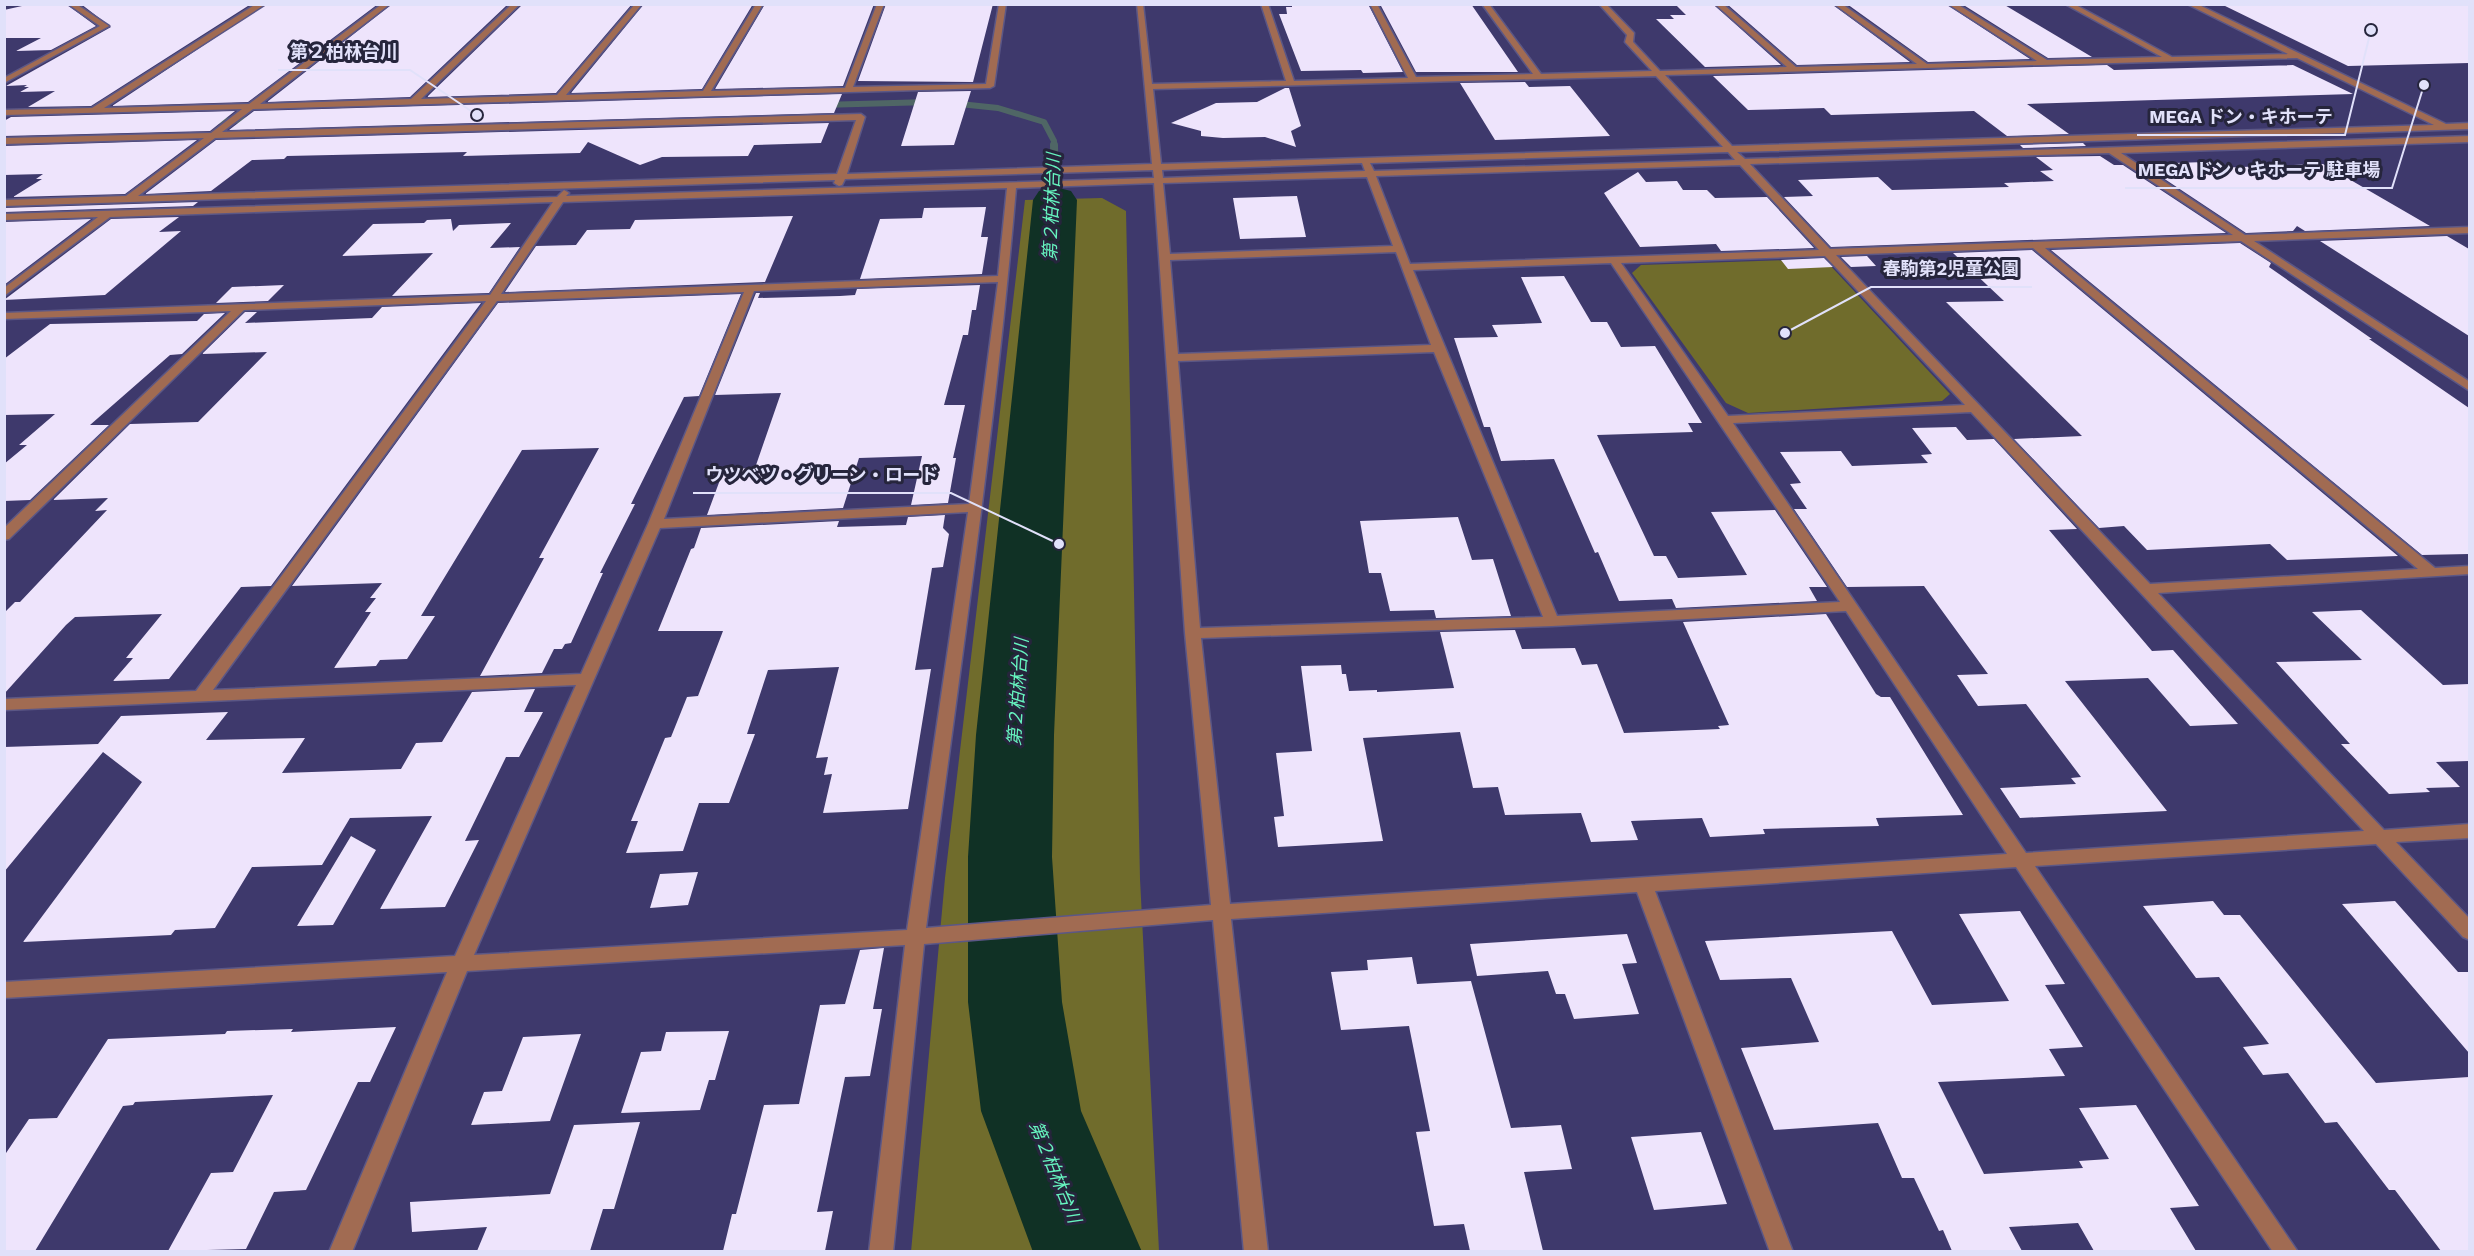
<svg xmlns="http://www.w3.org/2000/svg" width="2474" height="1256" font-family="'Work Sans','Noto Sans JP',sans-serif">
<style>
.green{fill:#706c2c}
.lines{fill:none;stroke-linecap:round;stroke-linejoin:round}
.stream-far1{stroke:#4f6665;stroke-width:6}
.stream{stroke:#4f6665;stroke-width:8}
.river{fill:#103125;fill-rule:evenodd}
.building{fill:#eee4fc}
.minor-casing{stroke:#5b5786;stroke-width:3}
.minor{fill:#a16b52;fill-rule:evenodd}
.labels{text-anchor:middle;stroke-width:6;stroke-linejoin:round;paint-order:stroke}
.water-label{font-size:18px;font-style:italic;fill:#66f4bf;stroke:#26253c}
.leader{fill:none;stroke:#e1e1fa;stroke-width:2}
.callout-dot{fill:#e1e1fa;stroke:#26253c;stroke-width:2}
.callout-label{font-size:18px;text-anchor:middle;font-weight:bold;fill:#e1e1fa;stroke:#26253c;stroke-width:6;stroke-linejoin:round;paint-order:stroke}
</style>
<rect width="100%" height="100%" fill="#3e396c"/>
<path class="green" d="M1102 198 1126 211 1140 879 1159 1251 911 1252 945 878 1025 200Z
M1819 259 1827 262 1950 394 1942 401 1748 413 1726 403 1632 273 1641 265Z"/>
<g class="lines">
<path class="stream-far1" d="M950 103 998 108 1044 122 1054 141V146
M821 105 930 102
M207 121 258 120"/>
<path class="stream" d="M1054 145 1055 200"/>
<path class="river" d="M1055 187 1071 191 1077 200 1054 735 1052 857 1062 1002 1081 1111 1142 1252H1033L981 1111 968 1002V857L976 735 1033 200 1039 191Z"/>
</g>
<path class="building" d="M31 4H66L96 26 51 50 16 51 41 38H4V10Z
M81 4H251L91 106 28 107 55 91 20 92 29 87H24L27 85 6 86 111 27Z
M266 4H378L248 102 112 106Z
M392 4 507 5 410 97 267 102Z
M578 4H632L556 93 427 97 522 5Z
M644 4H753L702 89 571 93Z
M765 4H874L843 86 715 89Z
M886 4H993L973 82 858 81Z
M1292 4H1368L1403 72 1363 73 1361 70 1301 71 1279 14H1287L1286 7H1292Z
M1380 4H1471L1518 72H1416Z
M1675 4H1713L1781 65 1705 67 1656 19H1674L1670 15H1686Z
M1727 4H1832L1910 62 1797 65Z
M1847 4H1946L2030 59 1928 62Z
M1962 4H2003L2092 57 2048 58Z
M2221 4H2469V63L2348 66Z
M2107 65 2114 70 2293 65 2353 94 2027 104 2069 134 2007 136 1974 111 1831 115 1824 108 1748 110 1713 76Z
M1525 82 1529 87 1570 86 1610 136 1495 140 1460 83Z
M1285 88H1289L1301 126 1291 131 1296 147 1265 137 1223 138 1201 136V131L1171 123 1216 103 1257 102Z
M971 91 954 145 901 146 918 92Z
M842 94 834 113 229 130 254 111Z
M235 111 210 131 4 136V121L11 117Z
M829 123 821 143 754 145 748 156 662 157 640 165 588 142 580 153 463 156 467 152 287 156 284 159 252 160 211 191 145 194 216 140Z
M197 140 125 194 13 197 42 179H36L43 174 4 175V146Z
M2083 143 2086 146 2023 148 2020 145Z
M2100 156 2114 165H2123L2226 233 1831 247 1784 197 1813 196 1798 180 1878 177 1892 190 2009 187 2004 183 2054 181 2040 171 2053 170 2036 157Z
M2206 162 2215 168 2323 164 2430 226 2305 231 2297 226 2293 231 2246 233 2142 164Z
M1638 172 1646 182 1677 181 1683 190H1707L1715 198 1767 197 1814 248 1721 251 1716 244 1640 247 1604 193Z
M1297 196 1306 237 1240 239 1233 198Z
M198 202 193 206 4 212V208Z
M986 207 981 237H988L982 274 860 279 880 219 922 218 924 208Z
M793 216 765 282 505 292 536 246 576 245 587 230 630 229 635 220Z
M179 217 159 232 181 231 105 295 4 300 111 219Z
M91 219 4 285V222Z
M451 219 453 231 459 225 511 223 490 248 520 247 489 293 392 296 433 253 342 256 373 224 424 223 427 220Z
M2447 236 2469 249V336L2320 241Z
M2240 243 2271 263 2269 267 2372 339H2369L2469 408V554L2422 555 2051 250Z
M2032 250 2398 556 2287 560 2270 544 2147 550 2124 526 2099 528 2014 439 2082 436 1946 302 2004 301 1953 253Z
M1867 256 1876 266 1851 267 1841 257Z
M1824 258 1833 267 1788 269 1781 260Z
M1564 276 1591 322H1607L1621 347 1655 346 1702 423H1688L1693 432 1597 435 1654 556H1666L1678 578 1747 575 1711 512 1775 510 1827 587H1809L1817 601 1676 608 1672 599 1619 601 1598 552 1595 553 1554 459 1501 461 1490 427H1484L1454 338 1498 337 1492 325 1542 323 1521 277Z
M284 285 268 301 216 303 232 287Z
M980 285 976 310H972L968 335H963L944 405H965L953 458H956L948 503 911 505 922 456 859 458 843 508 707 515 724 469 755 468 781 393 715 395 756 293H760L758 298 840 296 855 295 857 289Z
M741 294 699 396 684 397 631 504H635L600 573H603L571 643 565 644 562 649H554L542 673 480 676 544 558H539L599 448 522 450 421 616H435L407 659 380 660 376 666 334 668 371 612H365L376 598H370L382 583 292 586 498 303Z
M481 303 271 586 241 587 169 679 113 681 133 658H126L162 614 75 617 66 625 4 694V613L15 602H20L107 510 95 511 108 498 53 500 130 424 198 422 267 352 202 354 245 312H257L245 323 372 318 382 307Z
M225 313 182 354 170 355 90 425H109L30 500 4 501V464L27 445H19L55 414 4 415V359L50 324 197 321 204 314Z
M1956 427 1967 440 1994 439 2077 529 2049 530 2152 651 2173 650 2238 724 2190 726 2148 678 2065 681 2167 811 2020 818 2000 788 2076 784 2071 778 2081 777 2026 704 1978 706 1957 675 1988 674 1924 586 1847 587 1794 509H1807L1790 484 1801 483 1780 452 1841 451 1852 466 1928 463 1921 455 1932 454 1912 428Z
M945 515 943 528 949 534 943 567 932 568 915 670 931 669 908 809 823 813 832 774 824 775 828 757 816 758 839 667 768 670 747 734H755L729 803H699L683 851 626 853 638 821H631L665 738 671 737 687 697 698 696 723 631H658L691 549 694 548 701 528 839 521 837 527 906 525 908 517Z
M1458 517 1472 560 1493 559 1511 616 1436 618 1434 610 1390 611 1381 573H1369L1360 521Z
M2361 610 2443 685 2469 684V761L2436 762 2460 787 2426 788 2430 792 2389 794 2341 744H2350L2276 662 2362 660 2312 612Z
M1826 614 1876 694 1881 697H1890L1963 815 1876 818 1879 826 1763 829 1765 834 1710 837 1702 818 1631 821 1638 840 1591 842 1581 813 1505 815 1498 787 1473 788 1460 732 1363 738 1383 841 1278 847 1274 817 1284 816 1276 753 1312 751 1301 666 1341 665 1342 674H1346L1349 691 1377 690V692L1454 688 1440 632 1515 630 1522 649 1575 648 1582 665 1597 664 1624 733 1720 729 1718 726 1729 725 1683 622Z
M535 689 524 712H543L519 757H506L465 841 479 840 445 907 380 909 432 816 350 818 322 865 252 867 215 928 175 930 171 935 23 942 142 782 103 752 4 872V747L98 744 121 716 228 712 206 740 305 738 282 773 401 769 416 743 442 742 472 692Z
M351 836 376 850 333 925 297 926Z
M698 872 688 905 650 908 660 874Z
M2213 901 2224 915H2240L2376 1083 2469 1077V1251H2441L2395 1190H2389L2337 1122 2325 1123 2288 1073 2263 1075 2243 1047 2269 1044 2219 977 2196 978 2143 906Z
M2395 901 2458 972H2469V1053L2342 904Z
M2020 911 2065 984 2045 985 2083 1047 2049 1049 2065 1076 1938 1082 1984 1174 2083 1168 2079 1161 2109 1159 2079 1108 2136 1105 2199 1206 2170 1208 2196 1251H2094L2078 1223 2009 1227 2022 1251H1952L1943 1230 1939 1231 1914 1178H1902L1878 1123 1774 1130 1741 1048 1819 1042 1791 978 1720 980 1705 941 1892 931 1932 1005 2009 1001 1959 914Z
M1627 934 1637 963 1622 964 1639 1014 1574 1019 1565 994H1556L1548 971 1477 976 1470 944Z
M884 948 873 1009H882L870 1076 845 1077 817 1212 833 1211 825 1251H723L732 1214H736L764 1105 799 1104 820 1005 845 1004 860 950Z
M1412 957 1417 984 1471 981 1511 1128 1561 1125 1572 1169 1524 1172 1543 1251H1470L1464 1224 1434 1226 1416 1132 1430 1131 1409 1026 1341 1030 1331 972 1368 970 1367 960Z
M396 1027 370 1082H358L306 1190 274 1192 246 1249 168 1251 211 1173 233 1172 273 1095 135 1102 133 1105 123 1106 35 1251H4V1156L29 1119 57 1118 108 1039 225 1034 227 1031 293 1029 291 1032Z
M729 1031 715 1080H709L700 1110 621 1113 641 1052 661 1051 666 1032Z
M581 1034 550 1121 471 1125 484 1092 502 1091 523 1037Z
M640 1122 614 1209H603L590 1251H477L487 1227 412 1232 410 1202 550 1194 574 1125Z
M1701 1132 1727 1204 1654 1210 1631 1137Z"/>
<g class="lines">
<defs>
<path id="minor" d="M68 4H76L109 26 4 83V78L100 26Z
M256 4 264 5 104 108 249 104 382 4H390L260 104 411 99 512 4H520L421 99 557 95 635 4H642L566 95 703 91 756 4H763L711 91 845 88 877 4H884L853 87 986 84 999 4H1006L994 86 990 88 253 109 222 132 861 114 865 117 847 174 1152 164 1137 4H1143L1152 84 1286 81 1261 4H1268L1294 81 1408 78 1370 4H1377L1416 77 1533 74 1482 4H1489L1541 74 1652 71 1625 42 1627 35 1599 4H1606L1634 33 1633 42 1660 71 1787 67 1715 4H1723L1796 67 1917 64 1834 4H1842L1927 64 2037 61 1948 4H1957L2047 60 2162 57 2065 4H2074L2172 57 2288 54 2187 4H2197L2446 124 2470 123V129L1737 152 1745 159 2470 136V142L2121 153 2245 235 2470 227V233L2254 241 2470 382V391L2241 241 2045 248 2435 568 2470 566V574L2158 593 2384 830 2470 824V838L2396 842 2470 919V940L2463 937 2376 844 2035 866 2298 1252H2273L2016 867 1655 891 1793 1252H1770L1637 892 1231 919 1268 1252H1244L1213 920 924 944 893 1252H869L905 945 467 971 352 1252H329L447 972 4 998V982L455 956 576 685 4 710V699L196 691 486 301 244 310 9 539 4 540V528L231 311 4 319V313L490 295 553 202 110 217 4 296V288L98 217 4 220V214L557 197 564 190 569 193 566 196 1154 178 1153 170 845 179 842 185 839 186 834 183 835 180 4 206V200L126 196 204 138 4 144V138L211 133 242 109 4 115V110L92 108ZM2297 58 2434 125 1732 146 1665 75ZM1656 76 1723 147 1161 164 1153 89ZM856 120 837 174 138 196 215 138ZM1728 152 1735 160 1374 171 1370 163ZM2109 153 2233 235 1830 249 1750 164ZM1362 163 1365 171 1163 178 1162 170ZM1740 165 1819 250 1410 264 1376 176ZM1367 177 1393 246 1170 254 1163 183ZM1154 183 1185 633 1211 905 926 928C958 682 995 435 1016 188ZM1007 188 998 276 501 294 563 202ZM2033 248 2418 569 2150 584 1836 255ZM1396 252 1431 345 1178 354 1170 260ZM1825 256 1965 405 1728 416 1621 263ZM1611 263 1840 602 1557 616 1413 270ZM998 282 969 504 664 519 754 291ZM744 292 648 524 581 674 213 690 497 301ZM1434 352 1543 617 1200 628 1178 361ZM1971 412 2364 831 2026 853 1733 423ZM968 512 907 930 474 955 660 528ZM1846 611 2007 854 1230 904 1201 638 1552 626Z"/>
</defs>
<use href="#minor" class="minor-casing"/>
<use href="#minor" class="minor"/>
</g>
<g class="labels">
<g class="water-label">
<text transform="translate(1052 207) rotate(-88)" y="6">第２柏林台川</text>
<text transform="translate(1018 692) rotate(-86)" y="6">第２柏林台川</text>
<text transform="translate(1055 1172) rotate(68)" y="6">第２柏林台川</text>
</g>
</g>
<path class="leader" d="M477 115L410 70H278M2371 30L2345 135H2137M2424 85L2392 188H2125M1785 333L1871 287H2032M1059 544L951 493H693"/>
<g class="callout-dot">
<circle cx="477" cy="115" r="6"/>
<circle cx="2371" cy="30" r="6"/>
<circle cx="2424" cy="85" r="6"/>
<circle cx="1785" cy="333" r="6"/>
<circle cx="1059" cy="544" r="6"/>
</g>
<g class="callout-label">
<text x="344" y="58">第２柏林台川</text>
<text x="2241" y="123">MEGA ドン・キホーテ</text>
<text x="2259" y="176">MEGA ドン・キホーテ 駐車場</text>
<text x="1951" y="275">春駒第2児童公園</text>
<text x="822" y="481">ウツベツ・グリーン・ロード</text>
</g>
<rect width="2474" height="1256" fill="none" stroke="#e1e1fa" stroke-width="12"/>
</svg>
